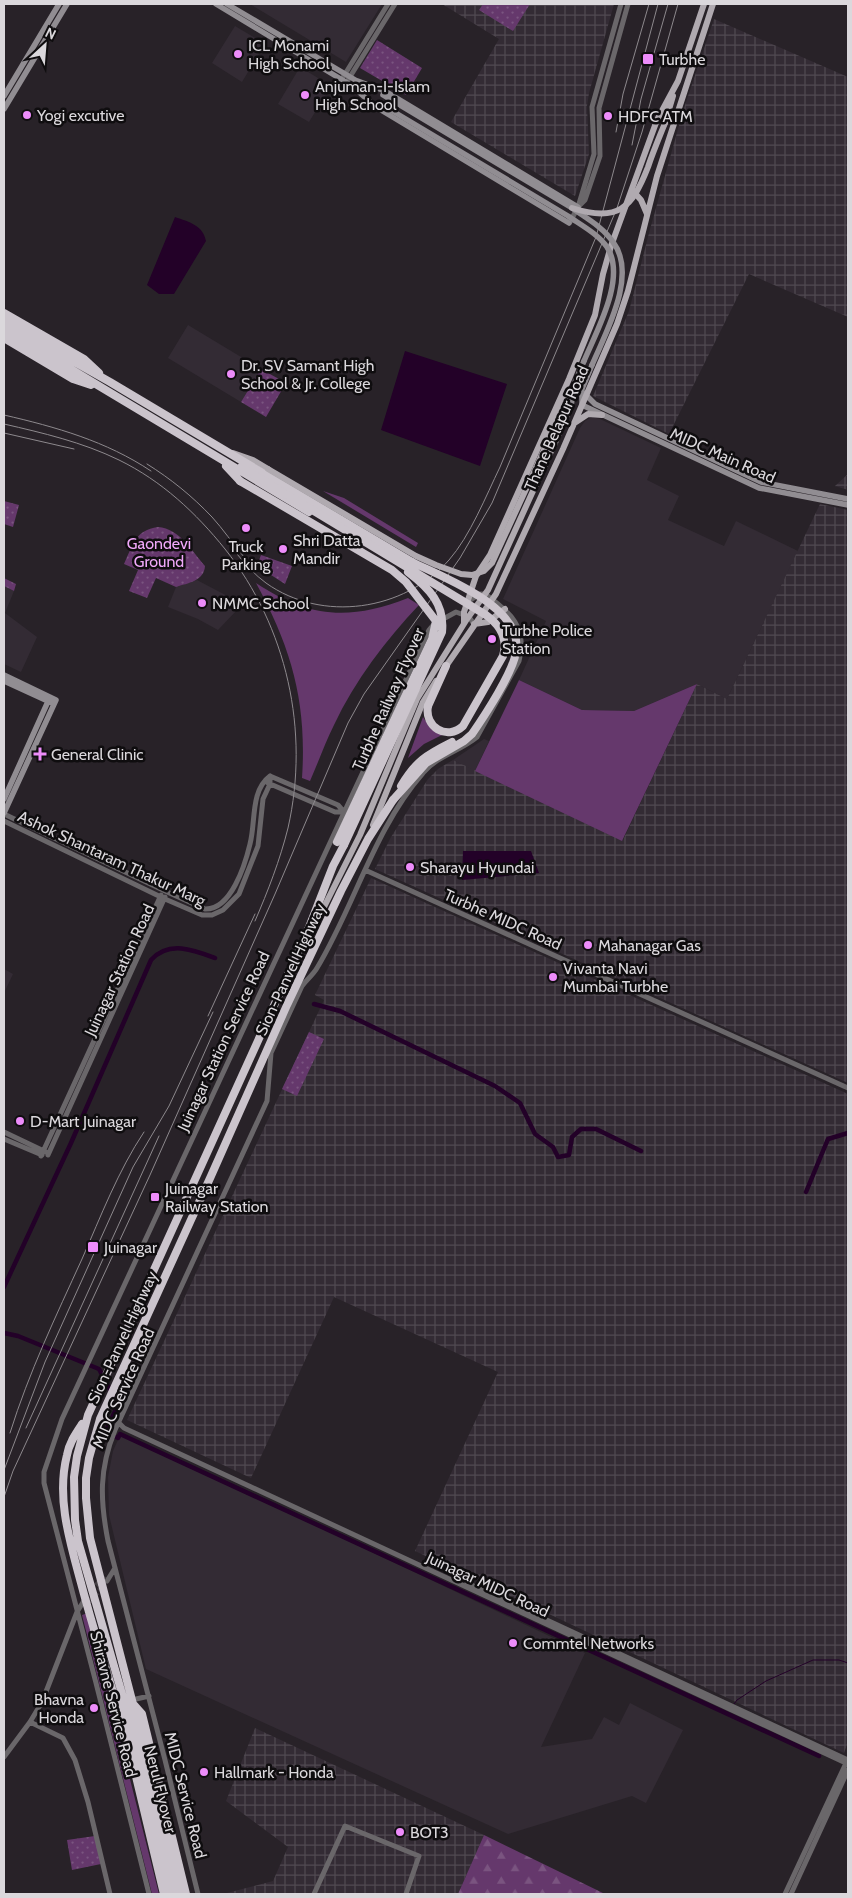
<svg xmlns="http://www.w3.org/2000/svg" width="852" height="1898" font-family="Cabin,sans-serif">
<style>
.built{fill:#332b34}
.industrial{fill:url(#industrial-grid)}
.green{fill:#65386c}
.forest{fill:url(#forest-firs)}
.park{fill:url(#park-dots)}
.water{fill:#230128}
.lines{fill:none;stroke-linecap:round;stroke-linejoin:round}
.stream{stroke:#230128;stroke-width:1}
.canal{stroke:#230128;stroke-width:4.5}
.tertiary-tunnel{stroke:#433d43;stroke-width:5;stroke-dasharray:5 2.5;stroke-linecap:butt}
.tertiary{stroke:#6a676a;stroke-width:5}
.secondary{stroke:#918d92;stroke-width:5.5}
.primary{stroke:#b0aab0;stroke-width:6}
.motorway{stroke:#cbc4cc;stroke-width:8}
.rail{stroke:#8d898d;stroke-width:1}
.secondary-bridge{stroke:#918d92;stroke-width:5.5}
.primary-bridge{stroke:#b0aab0;stroke-width:6}
.motorway-bridge{stroke:#cbc4cc;stroke-width:8}
.poi-dot{fill:#ed8cfa;stroke:#0f0d0f;stroke-width:2}
.labels{text-anchor:middle;stroke-width:5;stroke-linejoin:round;paint-order:stroke}
.poi-label{font-size:16px;fill:#dbd8dc;stroke:#0f0d0f;text-anchor:start}
.street-label{font-size:16px;fill:#dbd8dc;stroke:#0f0d0f}
.park-label{font-size:16px;fill:#f0a8fa;stroke:#0f0d0f}
</style>
<defs>
<pattern id="industrial-grid" width="8" height="8" patternUnits="userSpaceOnUse" patternTransform="scale(1.25)"><rect width="8" height="8" fill="#332b34"/><path d="M0 4h8M4 0v8" fill="none" stroke="#504951"/></pattern>
<pattern id="forest-firs" width="22" height="20" patternUnits="userSpaceOnUse" patternTransform="scale(1.25)"><rect width="22" height="20" fill="#65386c"/><path d="M5 1l3.5 6h-7zM16 11l3.5 6h-7z" fill="#7a5480"/></pattern>
<pattern id="park-dots" width="8" height="8" patternUnits="userSpaceOnUse" patternTransform="scale(1.25)"><rect width="8" height="8" fill="#65386c"/><path d="M2 2h.1M6 6h.1" fill="none" stroke="#7a5480" stroke-width="1.8" stroke-linecap="round"/></pattern>
</defs>
<rect width="100%" height="100%" fill="#282228"/>
<path class="built" d="M250 4H382L346 62Z
M235 26 265 44 242 82 212 63Z
M300 67 331 86 309 122 278 104Z
M188 325 261 369 241 402 168 358Z
M592 417 600 419 661 448 647 480 679 496 668 520 724 546 736 521 798 551 727 699 697 684 634 711 582 710 519 680 546 621 503 599 580 428 585 421Z
M197 580 233 599 237 610 218 630 198 619 168 607 176 587Z
M4 586 14 591 5 613 37 637 21 672 4 664Z
M484 739 489 741 475 771 453 760Z
M4 969 13 974 4 993Z
M121 1433 585 1653 541 1747 592 1739 604 1717 619 1725 630 1703 683 1730 646 1803 632 1796 508 1834 146 1669 109 1515 108 1477 113 1451Z"/>
<path class="industrial" d="M442 4H614L589 93 587 106 589 154 575 196 451 122 499 39Z
M714 19 848 77V317L749 274 669 434 593 396 629 311 649 233 683 111Z
M848 474V490L835 486Z
M820 504 848 510V1083L375 869 391 837 428 779 438 769 453 760 623 840 697 684 727 699Z
M371 878 848 1094V1742L844 1753 415 1551 498 1372 334 1297 251 1478 127 1420 324 1000 315 995Z
M255 1728 484 1835 458 1894H223L273 1881 288 1847 226 1801Z"/>
<path class="green" d="M323 491 344 498 418 543 416 547Z
M256 583C309 618 349 621 408 598L419 605C386 640 355 680 334 725 325 743 318 763 310 781L302 778C307 703 292 649 256 583Z
M519 680 582 710 634 711 697 684 622 841 475 771Z
M423 717 431 729 442 735 424 744 408 758Z
M88 1613 159 1894H152L82 1615Z"/>
<path class="forest" d="M484 1835 605 1894H458Z"/>
<path class="park" d="M483 4H530L513 31 479 10Z
M377 40 422 68 406 95 360 68Z
M261 369 286 383 266 417 241 402Z
M4 501 19 505 13 527 4 524Z
M158 527C180 529 191 550 205 566 204 581 188 583 176 587L156 578 147 598 129 591 138 570 124 564C133 545 135 530 158 527Z
M261 555 292 566 285 584 257 566Z
M4 578 16 584 14 591 4 586Z
M309 1032 324 1039 297 1096 282 1089Z
M95 1836 101 1864 72 1870 67 1840Z"/>
<path class="water" d="M175 217C189 222 203 225 206 241L174 294H159L147 285Z
M405 351 507 384 480 466 381 430Z
M463 851H531L539 873 462 880Z"/>
<g class="lines">
<path class="stream" d="M734 1704 737 1700 766 1681 813 1660H839L848 1663"/>
<path class="canal" d="M314 1004 340 1011 495 1086 520 1103 535 1134 553 1147 558 1157 569 1155 572 1137 581 1129H596L641 1151
M806 1192 828 1139 848 1133
M4 1287 71 1143 151 960C169 940 194 950 215 958
M4 1333 18 1336 99 1369 118 1405 105 1433 118 1438 120 1434 819 1756"/>
<path class="tertiary-tunnel" d="M91 1591 106 1574
M89 1602 104 1585"/>
<path class="tertiary" d="M342 79 388 4
M348 80 395 4
M578 207 594 154 592 107 621 4
M570 222 578 207 585 200 600 156 599 108 628 4
M270 776 338 805 344 812
M268 783 335 812H344
M4 814 165 891 205 909C231 910 245 865 250 844 256 822 250 791 270 776
M4 821 165 899 202 915H212L223 910 239 894 258 846 263 799 270 784V776
M365 870 848 1088
M4 1132 46 1152
M4 1139 42 1155
M48 1155 165 897
M41 1156 161 895
M119 1423 124 1428 848 1764
M107 1581 115 1568
M467 1583 848 1760
M132 1700 149 1696
M30 1722 63 1738 75 1760 88 1802 110 1894
M4 1757 30 1722 42 1702 77 1612 85 1599
M149 1894 96 1683 44 1483V1472L62 1419 429 630 434 624 456 612 469 617 474 624
M198 1894 165 1760 108 1541C100 1500 99 1469 115 1430L267 1101 271 1053 302 986C307 979 313 975 317 968 355 905 374 829 423 773 437 756 460 751 477 737L519 661C528 627 510 612 485 594H480L469 601
M314 1894 345 1826 419 1856 406 1894
M785 1894 847 1761
M791 1894 848 1770"/>
<path class="secondary" d="M216 4 354 87
M227 4 357 81
M355 80 385 91 578 207
M352 86 376 107 569 223
M4 96 59 4
M4 109 67 4
M592 365 582 389V405L759 488 848 505
M574 385 584 361
M585 394 595 404 761 482 848 499
M554 446 571 406 575 382
M4 675 56 700 4 813
M4 681 52 703
M4 799 50 697"/>
<path class="primary" d="M665 123 673 96
M632 190 641 200 647 214
M576 422 588 414 602 415
M553 429 563 407 567 390
M544 450 552 431
M233 453 253 460 268 469
M464 623V612L476 576 490 555 569 379 595 315 603 274 611 246 657 120 678 81 704 4
M474 624 488 622 505 609
M444 669 496 594 563 449 617 324 628 291 657 176 713 4
M373 825 423 702 436 681
M311 928 321 913 360 835 417 699 467 619 488 590 553 447 554 428"/>
<path class="motorway" d="M4 313 84 359 99 373
M4 322 110 382 412 562
M4 329 309 512
M4 338 73 379 91 385
M226 466 240 481
M428 706 446 666
M82 1424C76 1433 69 1443 67 1455 56 1498 70 1542 81 1583 92 1625 105 1666 118 1708
M119 1705 164 1894
M134 1705 142 1714 186 1894
M172 1894 129 1718 78 1541 75 1520 74 1477 77 1456 88 1415 306 935 333 866 344 845
M179 1894 134 1708 90 1538 86 1498V1478L89 1458 100 1419 211 1176 287 1005 341 891 368 839 393 800"/>
<path class="rail" d="M616 132 623 94 649 4
M632 145 641 99 668 4
M4 415C56 427 106 441 151 471
M4 424C43 433 82 442 119 460 162 481 196 513 225 549 287 627 310 731 288 828 280 860 268 891 255 921
M4 433 74 449
M147 464C171 479 192 496 212 517 223 529 233 544 244 557
M237 554C246 565 255 575 266 583 322 623 404 611 449 560 470 536 486 496 500 467L596 237 658 4
M208 1016 255 914
M26 1428 159 1136
M10 1433C29 1372 56 1316 82 1259 101 1216 118 1171 144 1132
M4 1470 45 1362 133 1167 169 1106 213 1012
M4 1497 13 1471 150 1175 275 894 348 723 364 694 460 558 492 503 617 208 642 132 678 4"/>
<path class="secondary-bridge" d="M383 95 572 208C586 218 603 227 613 242 638 275 606 332 592 365
M379 103 568 216C581 225 598 234 607 247 627 278 596 332 584 361"/>
<path class="primary-bridge" d="M572 208C618 223 632 208 648 167 653 152 659 138 665 123
M268 469 416 556 436 565 461 574 472 575 484 571 492 563 544 450"/>
<path class="motorway-bridge" d="M241 467 486 615C500 625 508 639 503 656L463 726C447 741 424 727 428 706
M240 481 392 570 406 582 436 621 432 639 337 842
M401 786C416 761 426 755 452 742
M393 800 426 763 464 741 472 734C485 715 513 672 516 652 524 607 444 578 412 562
M344 845 442 632C445 604 429 588 408 572"/>
</g>
<g class="poi-dot">
<circle cx="238" cy="54" r="5"/>
<rect x="642" y="53" width="12" height="12" rx="2.5"/>
<circle cx="305" cy="95" r="5"/>
<circle cx="27" cy="115" r="5"/>
<circle cx="608" cy="116" r="5"/>
<circle cx="231" cy="374" r="5"/>
<circle cx="246" cy="528" r="5"/>
<circle cx="283" cy="549" r="5"/>
<circle cx="202" cy="603" r="5"/>
<circle cx="492" cy="639" r="5"/>
<path d="M37.5 746.5h5v5h5v5h-5v5h-5v-5h-5v-5h5z"/>
<circle cx="410" cy="867" r="5"/>
<circle cx="588" cy="945" r="5"/>
<circle cx="553" cy="977" r="5"/>
<circle cx="20" cy="1121" r="5"/>
<rect x="150" y="1192" width="10" height="10" rx="2.5"/>
<rect x="87" y="1241" width="12" height="12" rx="2.5"/>
<circle cx="513" cy="1643" r="5"/>
<circle cx="94" cy="1708" r="5"/>
<circle cx="204" cy="1772" r="5"/>
<circle cx="400" cy="1832" r="5"/>
</g>
<g class="labels">
<g class="poi-label">
<text x="248" y="51">ICL Monami<tspan x="248" dy="18">High School</tspan></text>
<text x="659" y="65">Turbhe</text>
<text x="315" y="92">Anjuman-I-Islam<tspan x="315" dy="18">High School</tspan></text>
<text x="37" y="121">Yogi excutive</text>
<text x="618" y="122">HDFC ATM</text>
<text x="241" y="371">Dr. SV Samant High<tspan x="241" dy="18">School &amp; Jr. College</tspan></text>
<text x="293" y="546">Shri Datta<tspan x="293" dy="18">Mandir</tspan></text>
<text x="246" y="552" text-anchor="middle">Truck<tspan x="246" dy="18">Parking</tspan></text>
<text x="212" y="609">NMMC School</text>
<text x="502" y="636">Turbhe Police<tspan x="502" dy="18">Station</tspan></text>
<text x="51" y="760">General Clinic</text>
<text x="420" y="873">Sharayu Hyundai</text>
<text x="598" y="951">Mahanagar Gas</text>
<text x="563" y="974">Vivanta Navi<tspan x="563" dy="18">Mumbai Turbhe</tspan></text>
<text x="30" y="1127">D-Mart Juinagar</text>
<text x="165" y="1194">Juinagar<tspan x="165" dy="18">Railway Station</tspan></text>
<text x="104" y="1253">Juinagar</text>
<text x="523" y="1649">Commtel Networks</text>
<text x="84" y="1705" text-anchor="end">Bhavna<tspan x="84" dy="18">Honda</tspan></text>
<text x="214" y="1778">Hallmark - Honda</text>
<text x="410" y="1838">BOT3</text>
</g>
<g class="street-label">
<text transform="translate(556 428) rotate(-66)" y="6">Thane Belapur Road</text>
<text transform="translate(723 455) rotate(24)" y="6">MIDC Main Road</text>
<text transform="translate(388 699) rotate(-66)" y="6">Turbhe Railway Flyover</text>
<text transform="translate(112 858) rotate(25)" y="6">Ashok Shantaram Thakur Marg</text>
<text transform="translate(503 919) rotate(24)" y="6">Turbhe MIDC Road</text>
<text transform="translate(290 969) rotate(-65)" y="6">Sion-Panvel Highway</text>
<text transform="translate(119 970) rotate(-65)" y="6">Juinagar Station Road</text>
<text transform="translate(223 1041) rotate(-65)" y="6">Juinagar Station Service Road</text>
<text transform="translate(122 1337) rotate(-65)" y="6">Sion-Panvel Highway</text>
<text transform="translate(123 1388) rotate(-66)" y="6">MIDC Service Road</text>
<text transform="translate(488 1584) rotate(25)" y="6">Juinagar MIDC Road</text>
<text transform="translate(114 1704) rotate(76)" y="6">Shiravne Service Road</text>
<text transform="translate(161 1789) rotate(76)" y="6">Nerul Flyover</text>
<text transform="translate(186 1795) rotate(76)" y="6">MIDC Service Road</text>
</g>
<g class="park-label">
<text x="159" y="549">Gaondevi<tspan x="159" dy="18">Ground</tspan></text>
</g>
</g>
<rect width="852" height="1898" fill="none" stroke="#dbd8dc" stroke-width="10"/>
<g transform="translate(45 45) rotate(26)" stroke="#0f0d0f" stroke-width="4" paint-order="stroke">
<path d="M0-4L9 19L0 12L-9 19Z" fill="#dbd8dc"/>
<text y="-8" font-size="14" font-weight="bold" text-anchor="middle" fill="#dbd8dc">N</text>
</g>
</svg>
